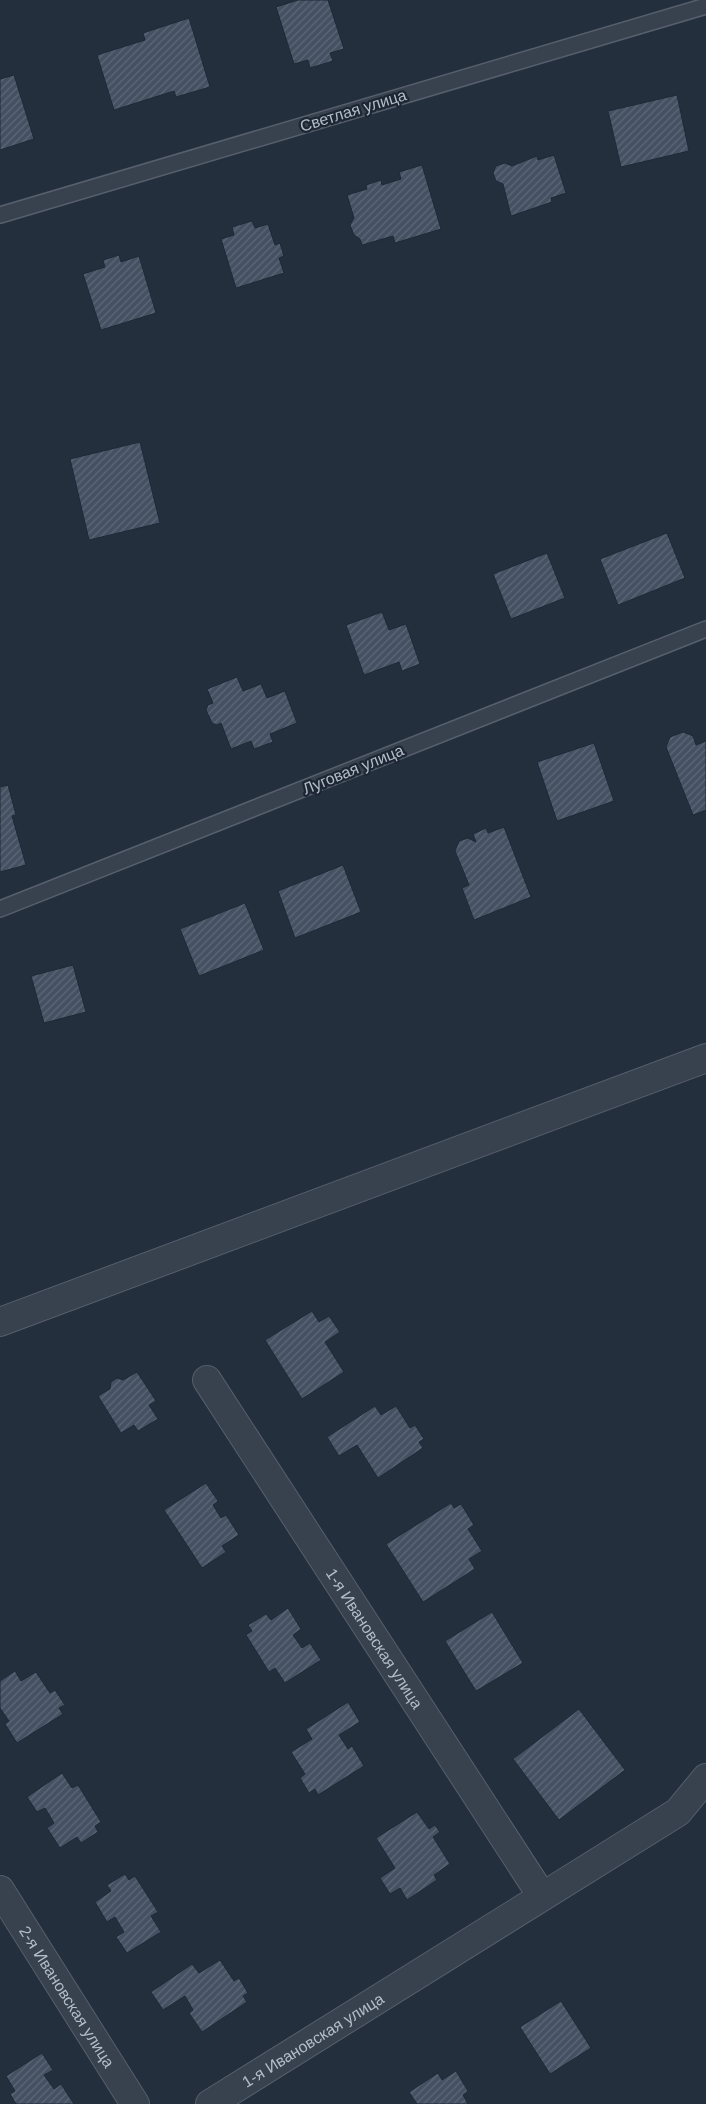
<svg xmlns="http://www.w3.org/2000/svg" width="706" height="2104" font-family="Helvetica,sans-serif">
<style>
.building{fill:url(#building-hatch);stroke:#1f2835}
.lines{fill:none;stroke-linecap:round;stroke-linejoin:round}
.lane-casing{stroke:#565f6c;stroke-width:18}
.street-casing{stroke:#565f6c;stroke-width:30}
.lane{stroke:#38414e;stroke-width:15}
.street{stroke:#38414e;stroke-width:28}
.labels{text-anchor:middle;stroke-width:4.5;stroke-linejoin:round;paint-order:stroke}
.street-label{font-size:16px;fill:#b4bcc9;stroke:#1d2633}
</style>
<defs>
<pattern id="building-hatch" width="6" height="6" patternUnits="userSpaceOnUse" patternTransform="scale(1.25)"><rect width="6" height="6" fill="#455162"/><path d="M-1 1l2-2M0 6l6-6M5 7l2-2" fill="none" stroke="#5d6877"/></pattern>
</defs>
<rect width="100%" height="100%" fill="#242f3e"/>
<path class="building" d="M298 0H328L344 49 330 53 333 61 310 68 308 60 294 64 276 7Z
M189 18 210 87 176 97 174 91 114 110 97 55 145 40 143 33Z
M14 75 34 139 0 150V79Z
M677 95 689 151 621 167 608 111Z
M554 155 566 193 551 198 552 202 511 216 503 184 496 181 493 173 496 166 505 163 512 166 537 156 538 160Z
M422 165 441 229 395 243 393 236 362 245 360 239 354 235 350 225 354 218 347 195 367 189 366 185 381 180 382 185 401 179 399 172Z
M252 221 255 228 268 224 275 245 280 243 284 256 279 258 284 273 236 288 221 239 234 235 232 227Z
M119 255 121 262 139 256 156 313 101 330 83 274 105 267 103 260Z
M140 442 160 523 89 540 70 459Z
M667 533 685 578 618 605 600 559Z
M547 553 565 598 511 619 493 574Z
M382 612 389 630 406 624 420 664 402 671 399 662 364 675 346 625Z
M237 677 243 691 261 684 267 698 285 691 297 723 270 734 273 742 254 749 251 741 231 749 221 723 217 725 212 723 206 710 208 705 213 703 207 689Z
M683 732 693 736 696 745 706 741V810L693 815 666 747 670 737Z
M594 743 614 801 557 821 537 762Z
M8 785 16 815 12 816 26 865 0 872V787Z
M504 827 531 897 474 920 462 888 469 885 455 851 459 841 468 838 476 842 473 834 486 828 488 833Z
M343 865 361 912 295 938 278 891Z
M245 903 264 950 199 976 180 929Z
M73 965 86 1012 44 1023 31 976Z
M312 1311 319 1322 329 1316 340 1332 325 1342 344 1372 302 1399 265 1340Z
M137 1372 156 1401 149 1405 158 1419 138 1431 134 1425 121 1433 98 1396 110 1389 111 1382 117 1378 123 1380Z
M375 1406 381 1415 396 1406 410 1428 415 1425 424 1439 419 1442 423 1448 378 1478 357 1445 339 1456 327 1437Z
M206 1483 218 1501 213 1505 221 1518 226 1515 239 1535 222 1546 226 1552 202 1568 164 1510Z
M451 1503 454 1508 461 1504 474 1525 468 1529 482 1551 469 1559 475 1569 423 1602 386 1544Z
M288 1608 301 1629 293 1635 302 1648 310 1643 321 1660 285 1683 275 1668 269 1672 246 1635 252 1631 248 1625 266 1614 271 1620Z
M492 1612 523 1663 476 1691 445 1641Z
M15 1671 21 1681 36 1672 50 1693 55 1690 65 1705 59 1708 63 1714 17 1743 5 1724 9 1721 0 1708V1681Z
M348 1702 360 1722 339 1735 348 1749 352 1746 364 1766 318 1795 315 1789 309 1793 300 1778 305 1774 291 1752 312 1739 306 1729Z
M579 1709 625 1770 559 1820 513 1759Z
M62 1773 72 1788 78 1785 101 1822 95 1826 98 1832 81 1843 77 1837 60 1848 47 1828 54 1823 45 1808 37 1812 27 1797Z
M417 1812 429 1829 435 1825 440 1832 433 1837 450 1864 434 1875 437 1880 407 1900 400 1888 390 1894 380 1878 395 1868 376 1838Z
M125 1874 129 1880 135 1876 158 1912 151 1916 161 1932 127 1953 116 1937 124 1932 115 1917 107 1922 95 1902 111 1891 107 1885Z
M220 1960 234 1981 239 1978 248 1993 243 1996 247 2002 202 2032 189 2013 193 2010 185 1996 163 2010 151 1992 192 1964 199 1973Z
M561 2001 591 2048 550 2074 520 2027Z
M42 2053 53 2070 44 2075 54 2089 61 2084 74 2104H16L10 2094 15 2091 6 2076Z
M456 2071 468 2091 463 2095 468 2104H417L409 2092 438 2073 442 2080Z"/>
<g class="lines">
<defs>
<path id="lane" d="M0 215 706 6
M0 909 706 629"/>
<g id="street">
<path d="M0 1322 706 1058"/>
<path id="s1" d="M207 1380 542 1896"/>
<path id="s2" d="M0 1890 135 2104"/>
<path id="s3" d="M210 2104 678 1812 706 1778"/>
</g>
</defs>
<use href="#lane" class="lane-casing"/>
<use href="#street" class="street-casing"/>
<use href="#lane" class="lane"/>
<use href="#street" class="street"/>
</g>
<g class="labels">
<g class="street-label">
<text transform="translate(353 110) rotate(-17)" y="6">Светлая улица</text>
<text transform="translate(353 769) rotate(-22)" y="6">Луговая улица</text>
<text dy="6" stroke="none"><textPath href="#s1" startOffset="308">1-я Ивановская улица</textPath></text>
<text dy="6" stroke="none"><textPath href="#s2" startOffset="126">2-я Ивановская улица</textPath></text>
<text dy="6" stroke="none"><textPath href="#s3" startOffset="121">1-я Ивановская улица</textPath></text>
</g>
</g>
</svg>
